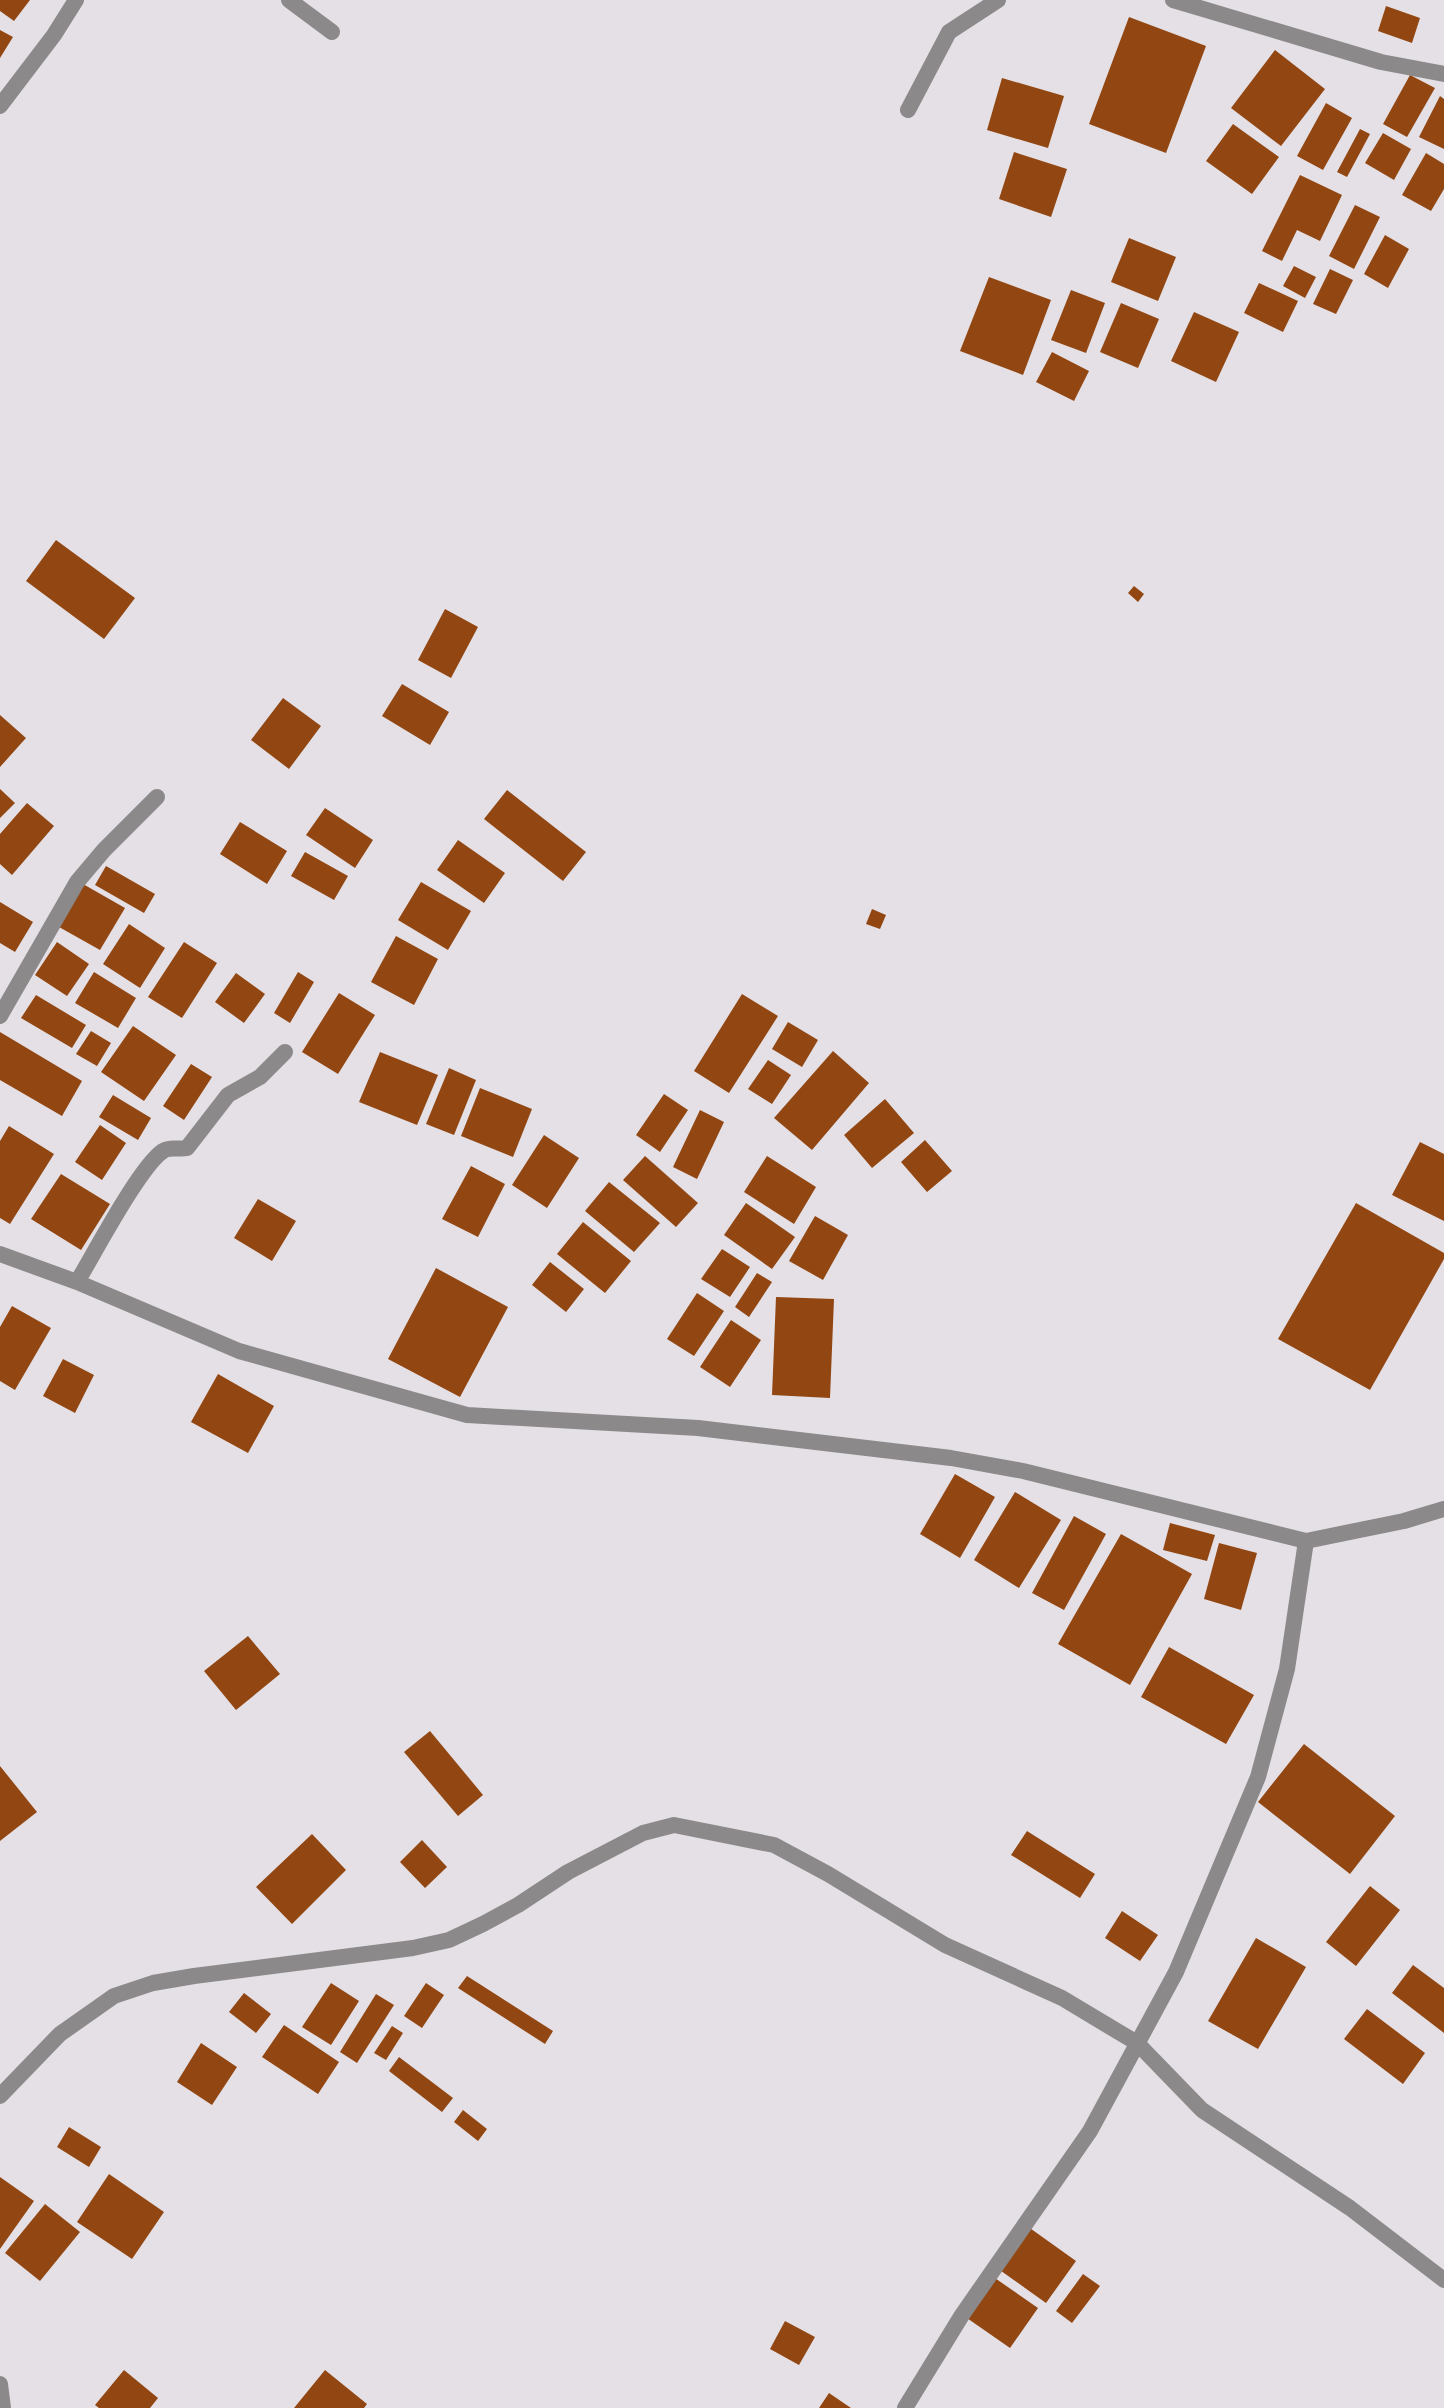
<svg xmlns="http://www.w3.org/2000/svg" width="1444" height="2408" font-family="Poppins,sans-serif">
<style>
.building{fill:#924713}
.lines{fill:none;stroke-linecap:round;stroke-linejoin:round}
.minor{stroke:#8c898a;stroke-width:16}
</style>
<rect width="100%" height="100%" fill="#e4e0e5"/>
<path class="building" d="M0 0H30L14 21 0 11Z
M1386 6 1420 18 1412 43 1378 31Z
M1129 17 1206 46 1166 153 1089 124Z
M0 30 13 37 0 58Z
M1275 50 1325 89 1281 146 1231 108Z
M1410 75 1435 88 1407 137 1383 124Z
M1002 78 1064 96 1048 148 987 130Z
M1440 96 1444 99V149L1419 137Z
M1326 103 1352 118 1323 170 1297 156Z
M1233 124 1279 157 1252 194 1206 161Z
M1360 129 1370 134 1347 177 1337 172Z
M1383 133 1411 149 1394 180 1365 163Z
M1014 152 1067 169 1051 217 999 199Z
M1426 153 1444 164V189L1431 211 1402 195Z
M1300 175 1342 195 1320 241 1297 230 1282 261 1262 251Z
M1355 205 1380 217 1354 269 1329 256Z
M1385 235 1409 249 1388 288 1364 274Z
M1129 238 1176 257 1158 301 1111 282Z
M1294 266 1316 277 1305 298 1283 286Z
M1330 269 1353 280 1336 314 1313 304Z
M989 277 1051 300 1023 375 960 351Z
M1259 283 1298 301 1283 332 1244 313Z
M1071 290 1105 303 1086 353 1051 340Z
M1121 303 1159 319 1138 368 1100 352Z
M1194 312 1239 332 1216 382 1171 361Z
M1052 352 1089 371 1074 401 1036 382Z
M56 540 135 598 104 639 26 581Z
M1134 586 1144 594 1138 602 1128 593Z
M445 609 478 627 451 678 418 660Z
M402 684 449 712 430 745 382 716Z
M283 698 321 726 289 769 251 740Z
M0 715 26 738 0 767Z
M0 789 15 803 0 818Z
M507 790 586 852 563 881 484 819Z
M27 803 54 826 12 875 0 864V834Z
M325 808 373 840 355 868 306 835Z
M240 822 287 851 267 884 220 854Z
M458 840 505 873 484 903 437 870Z
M305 852 348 876 334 900 291 876Z
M106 866 155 894 144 913 95 885Z
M421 882 471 911 448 950 398 920Z
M83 884 125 908 100 950 59 927Z
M0 902 33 922 15 952 0 943Z
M872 909 886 915 880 929 866 924Z
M129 924 165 948 140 988 103 964Z
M396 936 438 959 414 1005 371 982Z
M57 942 89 964 67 996 35 975Z
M184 942 217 963 182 1018 148 997Z
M94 972 136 998 118 1028 75 1003Z
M298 972 314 982 290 1023 274 1013Z
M236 973 265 994 244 1023 215 1002Z
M339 993 375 1015 338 1074 302 1052Z
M742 994 778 1016 729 1093 694 1071Z
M36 995 86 1025 72 1048 21 1018Z
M788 1022 818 1040 802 1067 772 1049Z
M133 1026 176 1055 144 1101 101 1072Z
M91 1031 111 1043 97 1066 76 1054Z
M0 1032 82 1081 62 1116 0 1080Z
M833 1051 869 1083 812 1150 774 1118Z
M380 1052 438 1075 417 1125 359 1102Z
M768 1060 791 1075 772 1104 748 1089Z
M191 1064 212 1077 184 1120 163 1106Z
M449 1068 476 1080 454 1135 426 1124Z
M480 1088 532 1109 513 1157 461 1136Z
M664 1094 688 1110 660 1152 636 1135Z
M113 1095 151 1118 138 1140 99 1117Z
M885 1099 914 1133 872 1168 844 1135Z
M700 1110 724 1122 697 1179 673 1167Z
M100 1125 126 1143 102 1180 75 1162Z
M9 1126 54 1154 10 1224 0 1218V1141Z
M544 1135 579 1158 547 1208 512 1185Z
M925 1140 952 1171 927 1192 901 1162Z
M1420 1142 1444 1154V1221L1392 1195Z
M645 1156 698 1203 676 1227 623 1180Z
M767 1156 816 1187 794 1224 744 1192Z
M471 1166 505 1184 478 1237 442 1219Z
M61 1174 110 1204 81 1250 31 1219Z
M609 1182 660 1223 634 1252 585 1211Z
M258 1199 296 1221 272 1261 234 1238Z
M746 1203 795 1237 772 1269 724 1235Z
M1356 1203 1444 1253V1259L1370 1390 1278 1339Z
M815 1216 848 1235 823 1280 789 1261Z
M583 1222 631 1261 605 1293 557 1254Z
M722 1249 750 1267 730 1297 701 1279Z
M550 1262 584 1289 566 1312 532 1285Z
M436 1268 508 1307 460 1397 388 1359Z
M757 1273 772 1282 749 1317 735 1307Z
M697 1293 724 1311 694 1356 667 1339Z
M776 1297 834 1299 830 1398 772 1395Z
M12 1306 51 1328 15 1390 0 1381V1327Z
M731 1320 761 1340 730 1387 700 1367Z
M63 1359 94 1375 75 1413 43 1396Z
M218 1374 274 1406 248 1453 191 1422Z
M955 1474 995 1497 960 1558 920 1534Z
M1015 1492 1061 1520 1019 1588 974 1560Z
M1074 1516 1106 1534 1064 1610 1032 1593Z
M1170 1523 1215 1535 1207 1561 1163 1550Z
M1121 1534 1192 1574 1130 1685 1058 1644Z
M1219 1543 1257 1553 1241 1610 1204 1599Z
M248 1636 280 1674 236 1710 204 1671Z
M1169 1647 1254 1695 1226 1744 1141 1697Z
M430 1731 483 1795 458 1816 404 1752Z
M1304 1744 1395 1816 1350 1874 1258 1802Z
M0 1766 37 1812 0 1841Z
M1027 1831 1095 1874 1080 1898 1011 1855Z
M312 1834 346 1870 292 1924 256 1887Z
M422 1840 447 1867 425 1888 400 1862Z
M1370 1886 1400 1910 1356 1966 1326 1942Z
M1122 1911 1158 1935 1140 1961 1105 1938Z
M1256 1938 1306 1967 1258 2049 1208 2021Z
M1413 1965 1444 1988V2033L1392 1993Z
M467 1976 553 2031 545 2044 458 1988Z
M331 1983 359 2001 331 2045 302 2027Z
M426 1983 444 1995 422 2028 404 2016Z
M244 1993 271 2014 256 2033 229 2012Z
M376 1994 394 2005 357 2063 340 2052Z
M1367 2009 1425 2053 1403 2084 1344 2039Z
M284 2025 339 2062 318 2094 262 2057Z
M392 2026 403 2033 386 2060 374 2053Z
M201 2043 237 2067 212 2105 177 2082Z
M399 2057 453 2098 442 2112 389 2071Z
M463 2110 487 2129 478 2141 454 2122Z
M69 2127 101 2147 89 2167 57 2147Z
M109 2174 164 2212 132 2259 77 2222Z
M0 2177 34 2201 0 2249Z
M45 2204 80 2232 40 2281 5 2253Z
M1027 2226 1076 2261 1046 2303 997 2268Z
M1083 2274 1100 2286 1072 2323 1056 2311Z
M992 2276 1038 2308 1010 2348 964 2316Z
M785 2321 815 2337 799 2365 770 2349Z
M124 2370 158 2398 150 2408H99L95 2405Z
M325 2370 367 2404 364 2408H294Z
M829 2393 851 2408H819Z"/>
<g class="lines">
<path class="minor" d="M289 0 332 32
M1173 0 1381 62 1444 74
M0 106 54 35 76 0
M908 110 949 32 998 0
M0 1016 77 882 104 850 157 797
M0 1254 77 1282 239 1351 467 1415 698 1428 951 1458 1023 1471 1306 1541 1404 1521 1444 1509
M77 1282C94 1254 140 1166 163 1151 170 1146 179 1150 187 1148L228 1095 260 1077 285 1052
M0 2096 60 2034 114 1996 153 1983 194 1976 413 1948 449 1940 483 1924 518 1905 568 1872 643 1833 674 1825 774 1845 828 1874 945 1945 1062 1998 1137 2043 1202 2110 1350 2208 1444 2280
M0 2384 3 2408
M905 2408 962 2315 1090 2131 1176 1972 1258 1777 1287 1669 1306 1541"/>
</g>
</svg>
